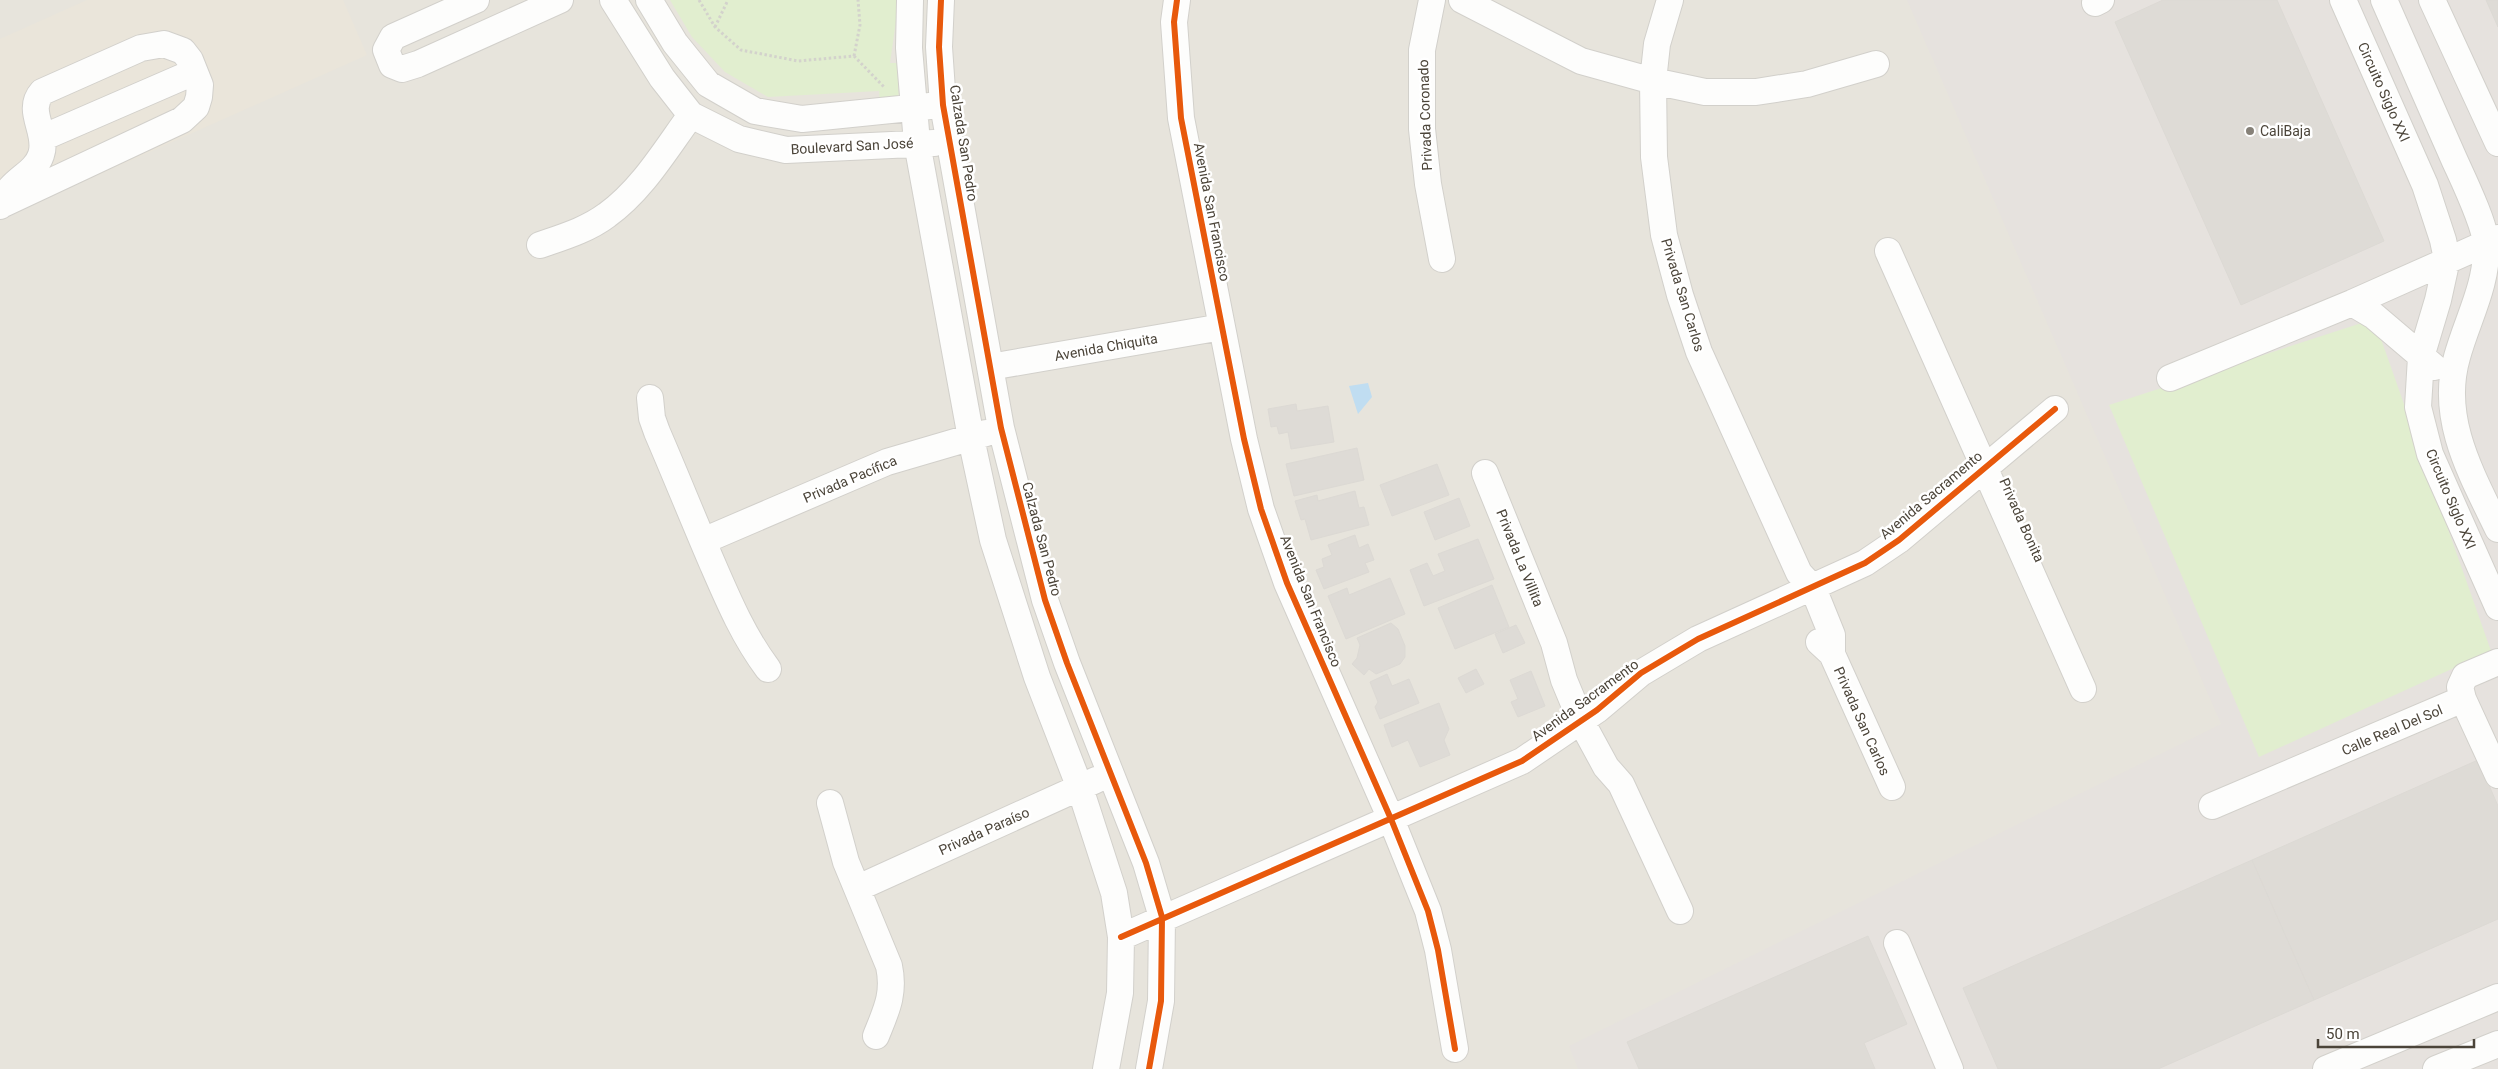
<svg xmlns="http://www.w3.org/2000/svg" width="2498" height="1069" font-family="Roboto,sans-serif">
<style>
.residential{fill:#e7e4dc}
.industrial{fill:#e6e2de}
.education{fill:#eae5da}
.green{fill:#e1eecf}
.water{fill:#c0ddf1}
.building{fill:#dedbd6;stroke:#dcd9d4}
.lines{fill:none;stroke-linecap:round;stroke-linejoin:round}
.minor-casing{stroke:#d2d0cb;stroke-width:28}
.path{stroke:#d3d2cc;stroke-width:3;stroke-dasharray:2.5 2.5;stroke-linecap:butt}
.minor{stroke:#fdfdfc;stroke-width:26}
.cycleway-casing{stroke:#fff;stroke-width:9}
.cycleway{stroke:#e8590c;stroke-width:6}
.poi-dot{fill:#868178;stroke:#fff;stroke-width:2}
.labels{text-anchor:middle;stroke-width:5;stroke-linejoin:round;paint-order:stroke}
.street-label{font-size:14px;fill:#4b4439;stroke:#fff}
.poi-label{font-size:14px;fill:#4b4439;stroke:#fff;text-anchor:start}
</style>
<rect width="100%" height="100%" fill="#f4f2ee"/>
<path class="residential" d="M0 0H2498V1069H0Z"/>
<path class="industrial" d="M1907 0H2498V1069H1578L1569 1046 2221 724Z"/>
<path class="education" d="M87 0H343L367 55 0 219V39Z"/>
<path class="green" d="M670 0H899L890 63H897L899 101 880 102 879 91 768 97 725 72 692 37Z
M2374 319 2491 651 2259 757 2109 405Z"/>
<path class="water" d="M1368 383 1372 397 1358 414 1349 386Z"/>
<path class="building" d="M2163 0H2277L2384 241 2241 305 2115 22Z
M2486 0H2498V27Z
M1296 404 1297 411 1328 406 1334 442 1291 449 1288 432 1279 434 1277 426 1271 427 1268 409Z
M1357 448 1364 480 1294 496 1286 464Z
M1437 464 1449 495 1392 516 1380 485Z
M1355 491 1359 508 1364 507 1369 525 1311 540 1305 519 1301 520 1295 501 1317 495 1318 501Z
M1459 498 1470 526 1435 540 1424 512Z
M1355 535 1359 548 1368 544 1374 560 1365 563 1369 572 1324 589 1316 570 1324 567 1322 559 1332 555 1328 545Z
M1478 539 1494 579 1424 606 1410 570 1427 563 1433 576 1445 571 1438 554Z
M1390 578 1405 614 1346 639 1328 596 1347 588 1349 595Z
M1492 585 1509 627 1455 649 1438 608Z
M1391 623 1398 629 1405 646V657L1400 664 1376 674 1369 669 1364 675 1352 664 1357 658 1360 645 1357 638Z
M1516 625 1525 643 1503 653 1495 634Z
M1476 669 1484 684 1466 693 1458 678Z
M1531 671 1545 706 1518 717 1511 702 1518 699 1510 680Z
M1387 674 1392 686 1409 679 1419 703 1380 719 1375 707 1378 702 1370 682Z
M1439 703 1449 729 1444 740 1450 755 1420 767 1408 740 1392 747 1384 725Z
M2478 760 2498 806V919L2314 1000 2252 860Z
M2252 860 2314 1000 2158 1069H1998L1963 988Z
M1868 936 1907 1024 1864 1043 1875 1069H1639L1627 1042Z"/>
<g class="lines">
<defs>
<path id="minor" d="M476 0 393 37 386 50 392 65 402 69 418 64 560 0
M613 0 662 78 691 115 739 139 786 150 934 143
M649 0 675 43 708 84 755 111 802 119 930 106
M910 0 909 48 917 143 971 438 993 540 1037 677 1080 788 1114 893 1121 937 1120 993 1106 1069
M941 0 939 47 943 105 1001 428 1045 600 1067 663 1146 863 1162 917 1161 1001 1149 1069
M1177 0 1174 22 1181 118 1244 439 1261 509 1287 583 1391 819 1428 911 1438 950 1455 1049
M1432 0 1422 50V129L1428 184 1442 259
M1462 0 1581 61 1653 81 1705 92H1756L1807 84 1876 64
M1670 0 1657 44 1653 81 1654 157 1664 235 1680 295 1699 352 1799 573 1813 588 1832 635V654
M2343 0 2425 185 2443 240 2447 259 2438 300 2421 357 2418 407 2430 454 2498 607
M2384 0C2407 53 2431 106 2454 159 2463 179 2485 224 2486 244 2488 284 2467 320 2457 357 2439 419 2472 475 2498 529
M2432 0 2498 143
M2095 3 2101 0
M42 138 194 72
M0 206 1 205 182 120 196 107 199 97 200 85 190 60 183 51 164 44 141 48 42 92C25 111 49 133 41 155 34 176 9 179 1 205
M540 245C563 237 587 230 607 215 642 190 666 149 691 115
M1888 251 2083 689
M2352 303 2374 316 2434 367
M990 367 1222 327
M2170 378 2352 303 2498 238
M650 398 652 418 657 432C676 476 694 521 713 565 729 602 744 637 768 669
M1485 473 1554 643 1564 680 1581 721 1606 767 1621 784 1680 911
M703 541 887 462 986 433
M1819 642 1832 654 1892 787
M2463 699 2498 775
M830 803 846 862 889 966C895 994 886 1011 876 1036
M2212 806 2463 699 2460 687 2465 676 2498 662
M858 888 1096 780
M1121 937 1522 761 1597 710 1641 673 1698 639 1865 563 1899 540 2055 409
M1897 943 1950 1069
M2326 1069 2498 997
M2436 1069 2498 1044"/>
</defs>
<use href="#minor" class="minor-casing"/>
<path class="path" d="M699 0 715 27 741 50 798 61 854 56
M715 27 728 0
M854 56 860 25 858 0
M854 56 885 88"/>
<use href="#minor" class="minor"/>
<defs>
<path id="cycleway" d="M941 0 939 47 943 105 1001 428 1045 600 1067 663 1146 863 1162 917 1161 1001 1149 1069
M1177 0 1174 22 1181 118 1244 439 1261 509 1287 583 1391 819 1428 911 1438 950 1455 1049
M1121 937 1522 761 1597 710 1641 673 1698 639 1865 563 1899 540 2055 409"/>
</defs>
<use href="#cycleway" class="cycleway-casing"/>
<use href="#cycleway" class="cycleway"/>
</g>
<circle class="poi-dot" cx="2250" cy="131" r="5"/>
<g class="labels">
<g class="street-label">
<text transform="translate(2384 92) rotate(66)" y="5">Circuito Siglo XXI</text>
<text transform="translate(1425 115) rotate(-92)" y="5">Privada Coronado</text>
<text transform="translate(964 143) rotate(81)" y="5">Calzada San Pedro</text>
<text transform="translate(852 146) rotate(-3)" y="5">Boulevard San José</text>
<text transform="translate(1212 212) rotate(79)" y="5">Avenida San Francisco</text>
<text transform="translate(1683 295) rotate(73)" y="5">Privada San Carlos</text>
<text transform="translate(1106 347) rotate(-10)" y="5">Avenida Chiquita</text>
<text transform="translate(850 479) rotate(-23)" y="5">Privada Pacífica</text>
<text transform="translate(1931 495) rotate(-40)" y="5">Avenida Sacramento</text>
<text transform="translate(2451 499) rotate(67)" y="5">Circuito Siglo XXI</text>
<text transform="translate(2022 520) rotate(66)" y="5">Privada Bonita</text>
<text transform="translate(1042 539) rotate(75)" y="5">Calzada San Pedro</text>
<text transform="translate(1520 558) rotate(68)" y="5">Privada La Villita</text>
<text transform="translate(1311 601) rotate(68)" y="5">Avenida San Francisco</text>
<text transform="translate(1585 700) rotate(-36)" y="5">Avenida Sacramento</text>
<text transform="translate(1862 721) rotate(66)" y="5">Privada San Carlos</text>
<text transform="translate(2392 730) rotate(-23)" y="5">Calle Real Del Sol</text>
<text transform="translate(984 831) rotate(-24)" y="5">Privada Paraíso</text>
</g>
<g class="poi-label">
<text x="2260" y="136">CaliBaja</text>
</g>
</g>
<path d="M2318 1039v8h156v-8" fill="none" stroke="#4b4439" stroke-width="2.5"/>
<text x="2326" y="1039" font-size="15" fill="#4b4439" stroke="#ffffff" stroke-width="4" paint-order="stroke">50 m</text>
</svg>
